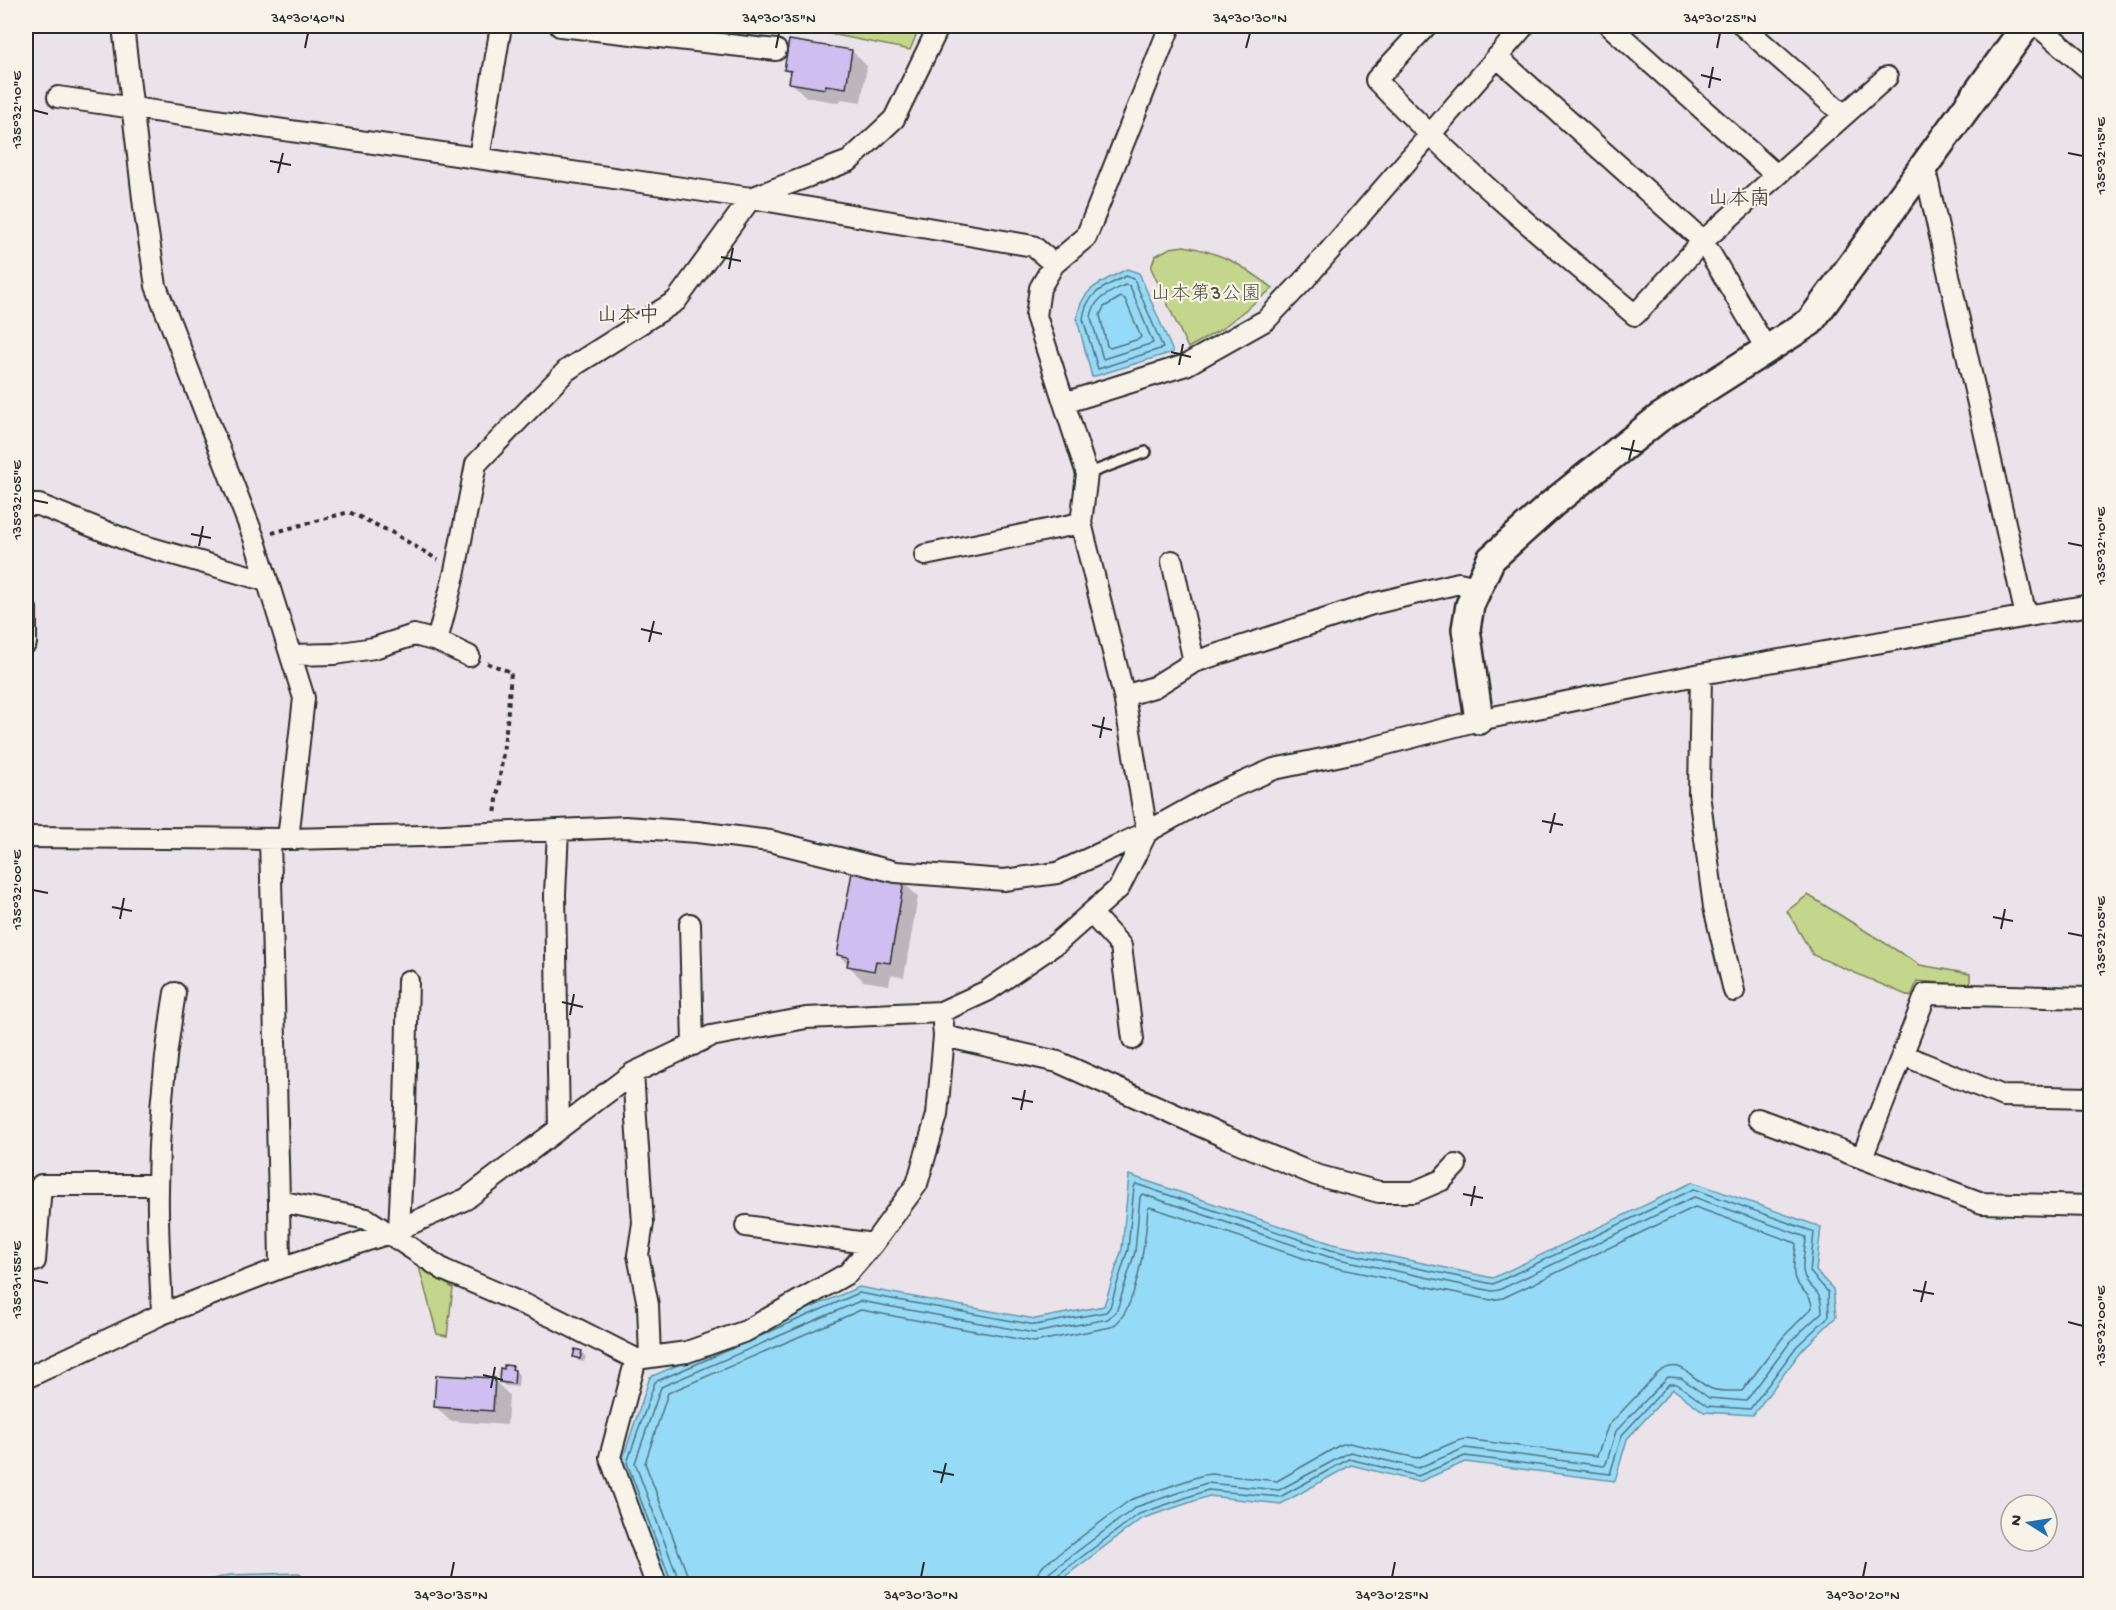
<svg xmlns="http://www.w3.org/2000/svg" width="2116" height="1610" font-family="'Gochi Hand','Klee One',sans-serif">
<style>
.green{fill:#c4d68b;stroke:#78805b;stroke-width:1.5}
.water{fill:#95dbf7;stroke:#6b95a5;stroke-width:1.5}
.shadow{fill:#0003}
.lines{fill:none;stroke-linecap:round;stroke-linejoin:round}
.shore{stroke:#55717d;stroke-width:1.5}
.building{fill:#cebff0;stroke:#2b2b2b;stroke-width:1.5}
.lane-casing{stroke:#2b2b2b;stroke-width:14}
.street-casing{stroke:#2b2b2b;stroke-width:24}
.secondary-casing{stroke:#2b2b2b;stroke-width:32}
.path{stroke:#2b2b2b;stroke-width:4;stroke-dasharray:4.5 4.5;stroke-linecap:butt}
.lane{stroke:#f7f3e8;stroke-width:9}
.street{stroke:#f7f3e8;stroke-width:20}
.secondary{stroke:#f7f3e8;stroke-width:27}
.ticks{fill:none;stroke:#2b2b2b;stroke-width:2}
.labels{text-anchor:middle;stroke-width:4.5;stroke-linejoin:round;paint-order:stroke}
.park-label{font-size:20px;fill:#515643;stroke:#f7f3e8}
.neighbourhood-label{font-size:21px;fill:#2b2b2b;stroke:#f7f3e8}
.neatline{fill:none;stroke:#2b2b2b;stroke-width:2}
.ticks-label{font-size:15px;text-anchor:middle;fill:#2b2b2b}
</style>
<rect width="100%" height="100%" fill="#ebe3ea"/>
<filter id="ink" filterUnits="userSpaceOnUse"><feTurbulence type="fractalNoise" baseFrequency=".0167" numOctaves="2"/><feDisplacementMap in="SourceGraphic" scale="12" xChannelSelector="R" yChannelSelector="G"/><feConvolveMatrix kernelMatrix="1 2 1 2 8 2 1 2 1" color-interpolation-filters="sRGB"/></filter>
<g filter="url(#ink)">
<path class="green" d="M791 26H920L910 50Z
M1184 246C1223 253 1242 265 1273 288L1220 330 1188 348 1151 268 1155 256 1170 248Z
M1808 895 1920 965 1970 974V985L1917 981 1911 997 1813 955 1787 911Z
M419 1267 453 1288 447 1336 437 1334Z"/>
<path class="water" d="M1127 269 1139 273 1173 352 1092 377 1077 319C1081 287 1101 283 1127 269Z
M1129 1175 1333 1244 1493 1278 1693 1182 1821 1227 1816 1271 1833 1289 1836 1317 1802 1350 1753 1415 1704 1412 1673 1389 1627 1439 1615 1481 1465 1462 1419 1482 1351 1465 1281 1504 1209 1496 1141 1519 1055 1584H667L621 1464 650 1377 859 1287 1035 1319 1104 1306 1122 1249Z
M299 1573 310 1584H193L230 1575Z"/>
<path class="shadow" d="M790 41 852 51 867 66 861 102 841 99 840 103 806 97 791 82 792 76 785 69Z
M903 882 918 897 904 977 891 975 889 985 863 981 839 955Z
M581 1352 586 1357 584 1362 579 1361 574 1356Z
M512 1367 519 1375 518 1387 505 1386 500 1381Z
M494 1380 509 1395 507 1425 450 1421 435 1406Z"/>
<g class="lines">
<path class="shore" d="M1126 276 1134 279 1163 348 1098 369 1083 319C1086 292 1105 287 1126 276Z
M1125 285 1130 286 1153 343 1103 359 1091 318C1093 298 1109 293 1125 285Z
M1121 297 1125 299 1141 337 1139 339 1110 348 1107 346 1100 315 1104 307Z
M760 1336 859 1293 1035 1325 1106 1312 1110 1307 1128 1249 1134 1187 1136 1184 1331 1250 1493 1284 1694 1189 1814 1232 1810 1272 1828 1292 1829 1316 1797 1346 1750 1409 1707 1406 1677 1384H1669L1622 1435 1610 1474 1465 1456 1418 1476 1349 1459 1280 1497 1208 1490 1139 1514 1055 1577 1052 1584
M217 1584 232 1581 295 1579 302 1584
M672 1584 627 1463 655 1382 733 1348
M679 1584 678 1578 635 1463 661 1387 860 1301 1034 1333 1108 1319 1117 1310 1135 1252 1140 1197 1142 1194 1329 1257 1492 1291 1499 1290 1694 1197 1806 1237C1806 1249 1800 1264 1804 1275 1809 1292 1821 1285 1822 1312L1791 1341 1746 1401 1709 1398 1681 1378 1668 1377 1616 1431 1606 1464 1604 1466 1465 1448 1418 1468 1350 1452 1279 1490 1207 1483 1136 1507 1050 1572 1045 1578V1584
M688 1584 687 1574 645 1463 668 1393 861 1310 1034 1342 1111 1327C1137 1315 1146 1236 1148 1209L1150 1207 1327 1266 1491 1300 1503 1298 1695 1207 1796 1243C1796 1254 1791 1268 1795 1279 1800 1292 1812 1293 1812 1308L1784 1336 1742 1391C1734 1391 1720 1392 1712 1389 1692 1382 1682 1353 1657 1374L1608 1426 1597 1456 1465 1439 1457 1441 1417 1458 1349 1443 1340 1445 1277 1481 1212 1474 1203 1475 1130 1500 1044 1565 1037 1574 1036 1584"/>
</g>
<path class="building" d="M789 40 852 50 846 88 826 85 825 89 789 83 791 71 784 70Z
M852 872 904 881 890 963 876 961 874 971 847 966 849 957 837 955Z
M575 1349 582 1351 580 1359 573 1357Z
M504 1365 513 1366 512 1369 515 1370 514 1384 499 1382 500 1368 504 1369Z
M436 1375 495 1378 493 1411 434 1407Z"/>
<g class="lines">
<defs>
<path id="lane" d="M1087 474 1146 452"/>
<path id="street" d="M123 26 144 207 156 286 254 538 304 698 288 839
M560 26 776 50
M1426 26 1376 80C1457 165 1546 240 1635 315L1703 241 1887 77
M1610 26 1776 175
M1743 26 1843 114
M2038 26 2090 70
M1497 57 1703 241 1767 350
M58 97 751 198 1033 246 1054 264
M479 158 501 26
M1924 165 2026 616
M1064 403 1186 365 1266 320 1306 278 1524 26
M26 505H39L134 543 267 581
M925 555 1081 523
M1172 561 1194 662
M26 609V643
M437 641 455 571 476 464 567 370 676 301 751 198 849 161 894 119 939 26
M291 655 335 654 374 648 414 635 437 641 469 656
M1701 674 1699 794 1714 907 1734 991
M1124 696 1154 687 1194 662 1372 604 1459 583 1478 587
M558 830 555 894 559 1128
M26 837 288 839 422 836 625 827 697 832 770 841 896 872 1004 880 1057 873 1147 832 1210 797 1274 769 1356 752 1479 720 1701 674 2090 605
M270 839 279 1201 367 1219 444 1270 553 1317 636 1359 610 1457 656 1584
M1091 913 1121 946 1133 1039
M690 924 693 1045
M944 1036 1058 1062 1225 1137 1316 1175 1379 1192H1414L1442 1180 1456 1165
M1903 1055 2003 1096 2090 1098
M633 1073 643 1223 638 1255 648 1305 650 1357
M1758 1119 1982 1203 2090 1206
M1862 1158 1926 994 2090 998
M279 1201 280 1268
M746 1226 873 1244
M399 1229 405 1108 408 981
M35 1261 41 1185H158
M162 1314C161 1280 158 1246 158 1213 157 1140 163 1065 175 993
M636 1359 687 1352 746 1331 848 1273 873 1244 917 1184 937 1115 944 1036 943 1024
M26 1378 162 1314 280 1268 390 1233 466 1199 633 1073 711 1036 806 1018 941 1012 987 991 1057 943 1119 888 1147 832 1124 696 1081 523 1087 474 1036 316 1040 288 1054 264 1086 237 1170 26"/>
<path id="secondary" d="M1479 720 1466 629 1470 605 1491 559 1552 504 1659 418 1810 322 2026 26"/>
</defs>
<use href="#lane" class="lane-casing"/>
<use href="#street" class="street-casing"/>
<use href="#secondary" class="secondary-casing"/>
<path class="path" d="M272 533 349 512 393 533 438 560
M487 663 511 672 507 722 495 815"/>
<use href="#lane" class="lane"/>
<use href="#street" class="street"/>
<use href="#secondary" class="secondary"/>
</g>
</g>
<path class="ticks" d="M305 48 308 33M776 48 779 33M1246 48 1250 33M1717 48 1720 33M1701 75 1721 80M1709 88 1713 67M33 110 48 114M2068 153 2083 156M270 161 291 165M278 173 283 153M721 257 741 261M729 269 733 248M1171 352 1191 357M1179 365 1183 344M1621 448 1642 452M1629 460 1634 440M33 500 48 503M191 534 211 538M2068 543 2083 546M199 546 203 526M641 629 662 634M649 642 654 621M1092 725 1112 730M1100 738 1104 717M1542 821 1563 825M1550 833 1555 813M33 890 48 893M112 907 132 911M1993 917 2013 921M120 919 124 898M2001 929 2005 909M2068 933 2083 936M562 1002 583 1007M570 1015 574 994M1012 1098 1033 1102M1021 1110 1025 1090M1463 1194 1483 1198M1471 1206 1475 1186M33 1280 48 1283M1913 1290 1934 1294M1921 1302 1926 1281M2068 1322 2083 1326M483 1375 503 1380M491 1388 495 1367M933 1471 954 1475M941 1483 946 1463M451 1577 454 1562M921 1577 924 1562M1392 1577 1395 1562M1863 1577 1866 1562"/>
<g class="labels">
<g class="park-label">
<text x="1206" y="299">山本第3公園</text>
</g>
<g class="neighbourhood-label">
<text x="1739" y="204">山本南</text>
<text x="628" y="321">山本中</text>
</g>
</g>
<rect width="2116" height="1610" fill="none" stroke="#f7f3e8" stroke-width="66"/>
<g transform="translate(2029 1523) rotate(282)"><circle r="28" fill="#f7f3e8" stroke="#a5a39c" stroke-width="1.5"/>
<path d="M0-4.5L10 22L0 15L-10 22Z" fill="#1f6fb2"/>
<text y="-9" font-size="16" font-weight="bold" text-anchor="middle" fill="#2b2b2b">N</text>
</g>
<rect x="33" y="33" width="2050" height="1544" class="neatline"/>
<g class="ticks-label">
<text x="308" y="22">34°30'40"N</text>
<text x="779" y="22">34°30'35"N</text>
<text x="1250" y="22">34°30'30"N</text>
<text x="1720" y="22">34°30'25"N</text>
<text transform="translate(16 110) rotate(-90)" y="5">135°32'10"E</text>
<text transform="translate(2100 156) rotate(-90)" y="5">135°32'15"E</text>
<text transform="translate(16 500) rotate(-90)" y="5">135°32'05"E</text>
<text transform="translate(2100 546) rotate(-90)" y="5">135°32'10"E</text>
<text transform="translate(16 890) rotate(-90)" y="5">135°32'00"E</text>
<text transform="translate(2100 936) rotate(-90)" y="5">135°32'05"E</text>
<text transform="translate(16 1280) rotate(-90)" y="5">135°31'55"E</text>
<text transform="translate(2100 1326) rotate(-90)" y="5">135°32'00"E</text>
<text x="451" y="1599">34°30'35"N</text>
<text x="921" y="1599">34°30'30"N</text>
<text x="1392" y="1599">34°30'25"N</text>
<text x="1863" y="1599">34°30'20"N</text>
</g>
</svg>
